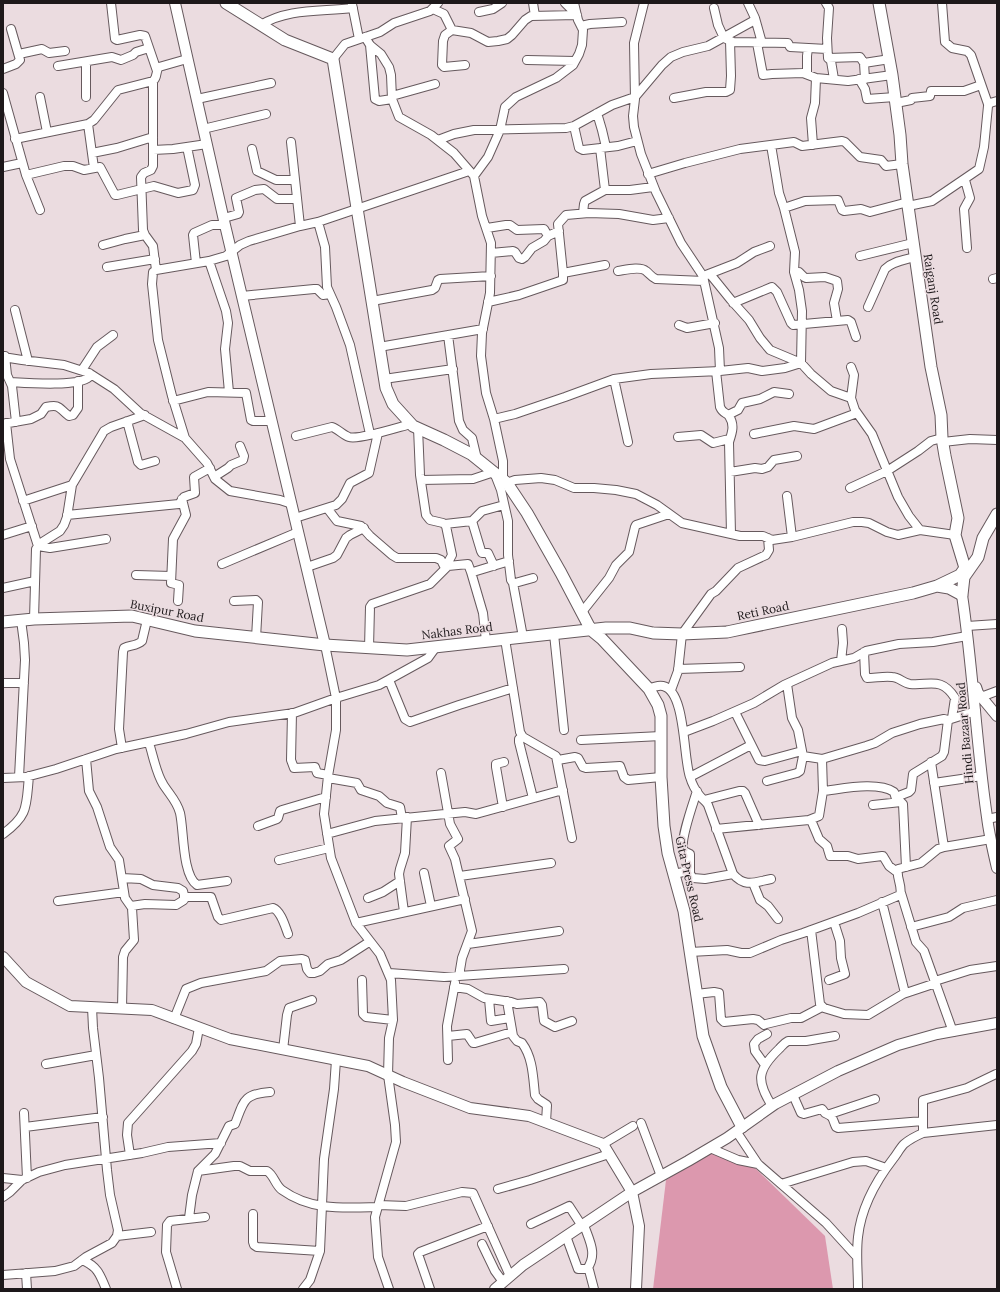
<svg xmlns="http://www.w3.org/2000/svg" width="1000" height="1292" viewBox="0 0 1000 1292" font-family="Lora,serif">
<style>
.green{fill:#dc98ae}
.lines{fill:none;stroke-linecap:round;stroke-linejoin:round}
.minor-casing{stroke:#66595d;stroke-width:10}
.tertiary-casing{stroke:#66595d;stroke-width:12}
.secondary-casing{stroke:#66595d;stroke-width:13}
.minor{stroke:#fff;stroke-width:8}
.tertiary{stroke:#fff;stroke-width:10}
.secondary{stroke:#fff;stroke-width:11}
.labels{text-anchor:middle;stroke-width:3;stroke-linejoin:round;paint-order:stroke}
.street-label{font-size:12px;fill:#1d181a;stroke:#ebdce0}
</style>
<rect width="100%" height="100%" fill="#ebdce0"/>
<!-- green -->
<path class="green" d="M 710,1152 L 751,1164 L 825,1236 L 833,1289 L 653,1289 L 666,1180 Z"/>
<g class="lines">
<defs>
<path id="minor" d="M 111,3 L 115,39 L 117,40 L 140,35 L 145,36 L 157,71
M 533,3 L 535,16
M 565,3 L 577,15
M 748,3 L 755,18 L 762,43
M 826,3 L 829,8 L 827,38 L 828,58 L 831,61 L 834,79
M 942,3 L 945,42 L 952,48 L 967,51 L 971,55 L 988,104
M 352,4 L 359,39
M 714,8 L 718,25 L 724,38 L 733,42 L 788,43 L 790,47 L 827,49
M 433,9 L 444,14 L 452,30 L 471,33 L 488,42 L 498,41 L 507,39 L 512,35 L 525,20 L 531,16 L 577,15
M 479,12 L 493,9 L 502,3
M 261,25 C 288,8 322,12 353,8
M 581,26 L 590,24 L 622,22
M 452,30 L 445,35 L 443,41 L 442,65 L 444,67 L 465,65
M 365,37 L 370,45 L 381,54 L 389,67 L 391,75 L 392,99 L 399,117 L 431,135 L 454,153 L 474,176 L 482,216 L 491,243 L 490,293 L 482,333 L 481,356 L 486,393 L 494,419 L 503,461 L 503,479
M 757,43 L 763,75 L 772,74 L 803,73 L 816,78 L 815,103 L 811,118 L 813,145
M 370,45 L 375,99 L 379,101 L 392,99
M 19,54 L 42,49 L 49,53 L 65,51
M 828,58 L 860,57 L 864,63 L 890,59
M 333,59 L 345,44 L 380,32 L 394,23 L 430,11 L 438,3
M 527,60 L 575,61
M 86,62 L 86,97
M 864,63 L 865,79
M 58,66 L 112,57 L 121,60 L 133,55 L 136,52 L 149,48
M 3,69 L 16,64 L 20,60 L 11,29
M 807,74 L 807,56 L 808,48
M 816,78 L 848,81 L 892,75
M 859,79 L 865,89 L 867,99 L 895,97
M 153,81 L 153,166 L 151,170 L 144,173 L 141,177 L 143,230 L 145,235 L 153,246 L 156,270
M 3,93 L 26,175 L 40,210
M 392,96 L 435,84
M 40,97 L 47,132
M 674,98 L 706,92 L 726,92 L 730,90 L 731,76 L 730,41
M 197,99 L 271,83
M 896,103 L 911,100 L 912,98 L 930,96 L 931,91 L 964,91 L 981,85
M 597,113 L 602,130 L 606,147
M 88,124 L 94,168
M 574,126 L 579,148 L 583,150 L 618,146 L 637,141
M 203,129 L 266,114
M 15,139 L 88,124 L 94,120 L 118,90 L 153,81 C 158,77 155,72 159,67 L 187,59
M 438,140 L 454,134 L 474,130 L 566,128 L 574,126 L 612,105 L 635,97 L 662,65 L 671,57 L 683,52 L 708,46 L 755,20
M 291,142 L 300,226
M 771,145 L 779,193 L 784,208 L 805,201 L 838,200 L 842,210 L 844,211 L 861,209 L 870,212 L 908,202
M 600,148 L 605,190 L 630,190 L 653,187
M 252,149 L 257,171 L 276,180 L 295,180
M 153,150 L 173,149 L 207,144
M 92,153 L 117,148 L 153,137
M 3,167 L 22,163
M 648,174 L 685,163 L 740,149 L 794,142 L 802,146 L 842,141 L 845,142 L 860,157 L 881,160 L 886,166 L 902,164
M 26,175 L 64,166 L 73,166 L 84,170 L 100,167 L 115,195 L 117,195 L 154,186 L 178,193 L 193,190 L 195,185 L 187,147
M 474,176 L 488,157 L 500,130 L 505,107 L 516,97 L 556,78 L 573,65 L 579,54 L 582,45 L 583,30 L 578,20 L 574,3
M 965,180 L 970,198 L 964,209 L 967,248
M 908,206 L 932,201 L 979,169 L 984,147 L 988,106 L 990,103 L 997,101
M 583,213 L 584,204 L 585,201 L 605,190
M 224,218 L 238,214 L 239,212 L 236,198 L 255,190 L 264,189 L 277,199 L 297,199
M 318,222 L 325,247 L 327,287 L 336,307 L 350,345 L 370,434
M 487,228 L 506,225 L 510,225 L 517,230 L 544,229 L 548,236
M 103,245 L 125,239 L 145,235
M 491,253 L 513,251 L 515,252 L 519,258 L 522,259 L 525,257 L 532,248 L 544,241 L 548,236 L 559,231
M 860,256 L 913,243
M 209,261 L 226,311 L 228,323 L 225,349 L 229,392
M 196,263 L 193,235 L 194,233 L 212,225 L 225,225
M 107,267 L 155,259
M 618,271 C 625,270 640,266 646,271 C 650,274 651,277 656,279 L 704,281
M 794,272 L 799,272 L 804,277 L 806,278 L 825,277 L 837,281 L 838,289 L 834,303 L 837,321
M 563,273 L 558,224 L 566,215 L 589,213 L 619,214 L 653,220 L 669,218
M 710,274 L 731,300 L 749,320 L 760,338 L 770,350 L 801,363 L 811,374 L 831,391 L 851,398 L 855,410 L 872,434 L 898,497 L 909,516 L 920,530
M 706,275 L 737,263 L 754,252 L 770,246
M 993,279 L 997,278
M 242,296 L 314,289 L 317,289 L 323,295 L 330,294
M 372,301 L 432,290 L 435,288 L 438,280 L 440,279 L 491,276
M 488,302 L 519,295 L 563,280 L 563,273 L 605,265
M 733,303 L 772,287 L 777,292 L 791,323 L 793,325 L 848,320 L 851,322 L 856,337
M 868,307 L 885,269 C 893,261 905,260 915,257
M 15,310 L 28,361
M 679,325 L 687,328 L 715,323
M 448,335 L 459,421 L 463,430 L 472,438 L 477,459
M 379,347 L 483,329
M 5,356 L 7,375 L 12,386 L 16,422
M 3,357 L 22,360 L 64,365 L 89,373 L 114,389 L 140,413 L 185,438
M 851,367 L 854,375 L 851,398
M 82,370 L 97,347 L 113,335
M 716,371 L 720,407 C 723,414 726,412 729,416 C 735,425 732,433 729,442 L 731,534
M 720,371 L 748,368 L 762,371 L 785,368 L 801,363 L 802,311 L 799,290 L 794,272 L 795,252 L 784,208
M 384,379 L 453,369
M 614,379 L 628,442
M 11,382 C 27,383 78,387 89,377 L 89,373
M 173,401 L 208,392 L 246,393 L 251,420 L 253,421 L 272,421
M 728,415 L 738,410 L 742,403 L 760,399 L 774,392 L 789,394
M 494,419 L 515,414 L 565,397 L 614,379 L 651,374 L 720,371 L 719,348 L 703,276 L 681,243 L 656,192 L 641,154 L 634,127 L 633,116 L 635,99 L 634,43 L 644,3
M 127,421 L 138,462 L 141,465 L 155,461
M 6,423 L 10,459 L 38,546 L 50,548 L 106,539
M 3,424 L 31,419 L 41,414 L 46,407 C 61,404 58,408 69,416 L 73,415 L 78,408 L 78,381
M 754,434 L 794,426 L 814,429 L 857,413
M 296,436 L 332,427 C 338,429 343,435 349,437 C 359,440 399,427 411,424
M 678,437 L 701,435 L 713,443 L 729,439
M 943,442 L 970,439 L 997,440
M 730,472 L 755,468 L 762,469 L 768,467 L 774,460 L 797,456
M 214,477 L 228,468 L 231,465 L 243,460 L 244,456 L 240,446
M 421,480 L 473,479 L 494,472 L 501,490 L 508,521 L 508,555 L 511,580 L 513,583 L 515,583 L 533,578
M 507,483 L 515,480 L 541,478 L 555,480 L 574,488 L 594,488 L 616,490 L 636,494 L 657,505 L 682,523 L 740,536 L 763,536 L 772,540 L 792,537 L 853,522 L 862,522 L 869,523 L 887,532 L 898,535 L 920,530 L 955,535
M 850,488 L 887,471 L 918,451 L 931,441 L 942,438
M 787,496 L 792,537
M 23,501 L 72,485
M 292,504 L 280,500 L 230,491 L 215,479 L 207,463 L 185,438 L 172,396 L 158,340 L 152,284 L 153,272 L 156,270 L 209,261 L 226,256 L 240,245 L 249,241 L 300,226 L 318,222 L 469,171
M 327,508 L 337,521 L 361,526 L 370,536 L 392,555 L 397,558 L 436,558 L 441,560 L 445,568 L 452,555 L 446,526 L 443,523 L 430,520 L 426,515 L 420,475 L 418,428
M 67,515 L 179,504 L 184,497 L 195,493 L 194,477 L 210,468
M 295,518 L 336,505 L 342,499 L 350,483 L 369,473 L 378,433
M 472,521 L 481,551 L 482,553 L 488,553 L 494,566
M 445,524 L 472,521 L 482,511 L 504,505
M 3,535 L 32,526
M 222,564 L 298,532
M 307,567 L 333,558 L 337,555 L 346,538 L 350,535 L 364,528
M 471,572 L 483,613 L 486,641
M 136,575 L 171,576
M 513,583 L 523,637
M 3,588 L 35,581
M 178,601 L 179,585 L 171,583 L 173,539 L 186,515 L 182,499
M 234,601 L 256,600 L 258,602 L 256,638
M 582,612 L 609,578 L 616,565 L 629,552 L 635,527 L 636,525 L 669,514
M 34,619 L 36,549 L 41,543 L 60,531 L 64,525 L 67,517 L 72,485 L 104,431 L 111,427 L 145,415
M 967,626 L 997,624
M 554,634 L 564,730
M 505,639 L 520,732 L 523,737 L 556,756 L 572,838
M 325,645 L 336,698 L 336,730 L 328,776 L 324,814 L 331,858 L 356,923 L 380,954 L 391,980 L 393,1020 L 389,1038 L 388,1075 L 395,1125 L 396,1142 L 375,1217 L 378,1257 L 389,1289
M 369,648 L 370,607 L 372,604 L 430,584 L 448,566 L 468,564 L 471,572 L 473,572 L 509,561
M 864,652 L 865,674 L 867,678 C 875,678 884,676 892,677 C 899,677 903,683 910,684 C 929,686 941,676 955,698 L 952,718
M 841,661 L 843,643 L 842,629
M 678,669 L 740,667
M 389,680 L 405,719 L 410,722 L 459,705 L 513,688
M 3,683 L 24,683
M 649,689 C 653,687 658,685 663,686 C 686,691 683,758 690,777 C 692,784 696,791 700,796 C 703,800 706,801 708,805 L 733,874 C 745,888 755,882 771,879
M 671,690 L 678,671 L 682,634 L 711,594 L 716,591 L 738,568 L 766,555 L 769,550 L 768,538
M 981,697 L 997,691
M 735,712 L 759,760 L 765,761 L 802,751
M 292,713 L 291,760 L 294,768 L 315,767 L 317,773 L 328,775
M 684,732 L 713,721 L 754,703 L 784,685 L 832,663 L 854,658 L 866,651 L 899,644 L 933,642 L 967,636
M 522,736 L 519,739 L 519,742 L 533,798
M 581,740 L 661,736
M 149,743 C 153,755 156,773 163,784 C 169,794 177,801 180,813 C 184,830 182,875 197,885 L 227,881
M 122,748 L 119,729 L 123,652 L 124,648 C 130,645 137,646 142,641 L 147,620
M 86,759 L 89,791 L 97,807 L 110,847 L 119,860 L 125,898 L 132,908 L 134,940 L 125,951 L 123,957 L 122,1009
M 822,759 L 866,746 L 875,743 L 892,733 L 920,724 L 944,719 L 948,720
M 558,760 L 575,757 L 578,758 L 583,767 L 586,768 L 620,766 L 624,777 L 628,780 L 661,777
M 931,762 L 944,847
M 441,773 L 450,824 L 458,839 L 449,846 L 455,859 L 472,931 L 462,958 L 459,976
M 19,777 L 25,660 L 24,643 L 21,620
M 690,777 L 751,745
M 3,778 L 26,777 L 56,769 L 116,749 L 186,734 L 229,722 L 294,713 L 336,698 L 379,685 L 428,658 L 436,647
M 328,778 L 357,783 L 361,790 L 379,796 L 387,803 L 400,807 L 402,818
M 767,781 L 797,773 L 800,771 L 803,756
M 934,783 L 982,776
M 823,791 C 842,789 877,781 894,792 L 897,802
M 896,797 L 909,792 L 911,790 L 913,774 L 942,756 L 944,752 L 948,720 L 976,711
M 704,800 L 739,791 L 743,791 L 745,793 L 759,825
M 873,805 L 901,802 L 903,804 L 906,867
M 503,807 L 496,767 L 496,764 L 504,762
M 987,819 L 997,817
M 811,820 L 819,839 L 827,846 L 830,856 L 848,856 L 858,859 L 882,856 L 883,856 L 889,866 L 897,872
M 258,826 L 277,819 L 278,818 L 280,811 L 282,810 L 326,797
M 716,829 L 809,820 L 819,816 L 823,791 L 822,759 L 803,756 L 798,730 L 792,718 L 787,684
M 3,834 C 29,815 26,806 29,776
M 327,834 L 375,821 L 465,812 L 476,814 L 563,790
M 279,860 L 329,848
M 690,872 L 690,854 C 687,852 683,852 683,848 C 681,837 693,804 697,791
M 424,873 L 431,906
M 674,874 L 688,871 L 693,878 L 705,879 L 733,874
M 460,876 L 551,863
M 122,878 L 141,879 L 153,885 L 178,888 L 183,891 L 184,895 L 184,900 L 176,905 L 145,904 L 131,906
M 753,883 L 760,900 L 768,906 L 778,919
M 901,893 L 916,942 L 924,951 L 953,1032
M 184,897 L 211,897 L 218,917 L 221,920 L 273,908 C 281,911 285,926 288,934
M 368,898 L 383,892 L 400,881
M 58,901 L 124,892
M 882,902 L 905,993
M 404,912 L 399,874 L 400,869 L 405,853 L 407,817
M 356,923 L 465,899
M 911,927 L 949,917 L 963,908 L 997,900
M 811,930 L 820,1004 L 824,1008 L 844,1014 L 868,1015 L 903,994 L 936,983
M 468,944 L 559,931
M 690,952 L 727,950 L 741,953 L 750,953 L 781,940 L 803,933 L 858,913 L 900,895 C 903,887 896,878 898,869 L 921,863 L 938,849 L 944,847 L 991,839
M 389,973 L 444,977 L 564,969
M 362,980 L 363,1014 L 366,1017 L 393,1020
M 829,980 L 845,974 L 841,958 L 840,941 L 834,922
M 935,981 L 970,970 L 997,966
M 454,987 L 468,989 L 484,998 L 511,1002 L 517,1004 L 540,1002 L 542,1005 L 544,1021 L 555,1027 L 572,1021
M 696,994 L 714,992 L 719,993 L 721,1019 L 724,1022 L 753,1019 L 758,1020 L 764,1025 L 766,1024 L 791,1018 L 801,1018 L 822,1007
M 489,999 L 491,1021 L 510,1018
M 507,1001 L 513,1036 L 517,1041 L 522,1043 C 533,1058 533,1077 535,1095 L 538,1099 L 547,1105 L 546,1122
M 174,1019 L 186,989 L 201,983 L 266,971 L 280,961 L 302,959 L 305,960 L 307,969 L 310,973 L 314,973 L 320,971 L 328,964 L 341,960 L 369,942
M 448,1036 L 467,1034 L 473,1043 L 475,1043 L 512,1032
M 283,1050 L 287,1015 L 289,1008 L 312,1000
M 448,1060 L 447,1026 L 455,983
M 46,1064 L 96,1055
M 765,1065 L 755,1051 L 754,1044 L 758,1039 L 767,1034
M 793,1095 L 801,1113 L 804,1114 L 822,1109 L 825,1113 C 834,1117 832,1118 836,1127 L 838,1128 L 923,1121
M 772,1106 C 756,1081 757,1070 779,1049 C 782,1046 784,1043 788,1041 L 806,1041 L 835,1036
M 24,1113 L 27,1178
M 830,1114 L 875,1099
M 641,1123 L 661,1176
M 25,1127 L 103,1117
M 736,1131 L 758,1164 L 826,1223 L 857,1257
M 923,1133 L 923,1100 L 967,1088 L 996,1074
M 603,1144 L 633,1126
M 710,1148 L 738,1160 L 758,1164
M 130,1155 L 127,1135 L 128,1123 L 192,1051 L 196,1044 L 199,1028
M 198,1171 L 215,1154 L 229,1126 L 235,1124 C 244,1101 243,1094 270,1092
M 3,1178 L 22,1180
M 781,1184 L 853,1162 L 866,1161 L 886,1168
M 498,1189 L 530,1180 L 609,1154
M 3,1197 L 10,1192 L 22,1180 L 39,1172 L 65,1165 L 142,1153 L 168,1147 L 221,1143
M 379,1205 L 406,1206 L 462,1192 L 473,1193 L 510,1276
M 253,1214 L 253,1242 L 254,1245 L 257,1247 L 320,1251
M 189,1218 L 192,1195 L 198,1171 L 234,1166 L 240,1166 L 250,1171 L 267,1171 C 274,1175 275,1185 282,1190 C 311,1211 344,1208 378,1207
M 531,1224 L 569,1206 L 582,1226
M 584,1225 C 589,1240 598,1254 587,1269
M 117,1236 L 151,1232
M 566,1236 L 578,1269 L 587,1269 L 589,1270 L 594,1289
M 482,1244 L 495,1271 L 503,1282
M 82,1260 C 97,1266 100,1274 106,1289
M 26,1273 L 27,1289
M 3,1275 L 55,1271 L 74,1266 L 86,1257 L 112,1243 L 117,1236 L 118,1230 L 110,1195 L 107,1170 L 99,1078 L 93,1028 L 92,1007
M 177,1289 L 166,1252 L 167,1225 L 170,1221 L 205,1217
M 303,1289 L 310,1280 L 320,1251 L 324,1159 L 334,1089 L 336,1060
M 430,1289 L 419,1257 L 418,1254 L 420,1252 L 488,1226
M 858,1289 C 858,1272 856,1254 858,1237 C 861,1208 876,1181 893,1159 C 897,1154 900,1148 904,1144 C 910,1139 916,1136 923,1133 L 997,1125"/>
<path id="tertiary" d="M 175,3 L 225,225 L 325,645
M 962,595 C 973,668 976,743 987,817 C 989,834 993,851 997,868
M 976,687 L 978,693 L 997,716
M 3,957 L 26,982 L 70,1006 L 152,1010 L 230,1039 L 368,1066 L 403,1082 L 470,1108 L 529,1116 L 603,1144 L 632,1192 L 639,1226 L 636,1289
M 495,1289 L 523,1265 L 632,1192 L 688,1161 L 727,1138 L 775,1104 L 838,1071 L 898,1045 L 937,1034 L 997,1023"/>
<path id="secondary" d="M 226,3 L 285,40 L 333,59 L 386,388 L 393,404 L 413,426 L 444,440 L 471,454 L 507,483 L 527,513 L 561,573 L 591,630 L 602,639 L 649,689 L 658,705 L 661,716 L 661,777 L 664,826 L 668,853 L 684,911 L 703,1036 L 721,1087 L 742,1127
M 879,3 L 892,75 L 900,135 L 902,164 L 931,367 L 941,415 L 942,438 L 945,456 L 958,518 L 955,535 L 965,568 L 960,575
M 960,575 L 964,577 L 962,595 L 949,588 L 937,586 Z
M 964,577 L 978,557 L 983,538 L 997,514
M 3,622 L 34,619 L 132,616 L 195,631 L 325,645 L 407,650 L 606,628 L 630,628 L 653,633 L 682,634 L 727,632 L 913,593 L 937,586"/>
</defs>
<!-- minor casing -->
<use href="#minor" class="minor-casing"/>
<!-- tertiary casing -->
<use href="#tertiary" class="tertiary-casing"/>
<!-- secondary casing -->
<use href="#secondary" class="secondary-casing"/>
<!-- minor -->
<use href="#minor" class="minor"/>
<!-- tertiary -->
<use href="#tertiary" class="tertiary"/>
<!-- secondary -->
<use href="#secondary" class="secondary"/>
</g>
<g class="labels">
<!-- street labels -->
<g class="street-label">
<text transform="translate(933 289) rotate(81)" y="4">Raiganj Road</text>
<text transform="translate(167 611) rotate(11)" y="4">Buxipur Road</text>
<text transform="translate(763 611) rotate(-12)" y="4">Reti Road</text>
<text transform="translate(457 631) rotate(-7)" y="4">Nakhas Road</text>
<text transform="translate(965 733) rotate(-95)" y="4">Hindi Bazaar Road</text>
<text transform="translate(689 879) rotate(77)" y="4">Gita Press Road</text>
</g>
</g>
<!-- border -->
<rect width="1000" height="1292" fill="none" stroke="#1d181a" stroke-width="8"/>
</svg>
